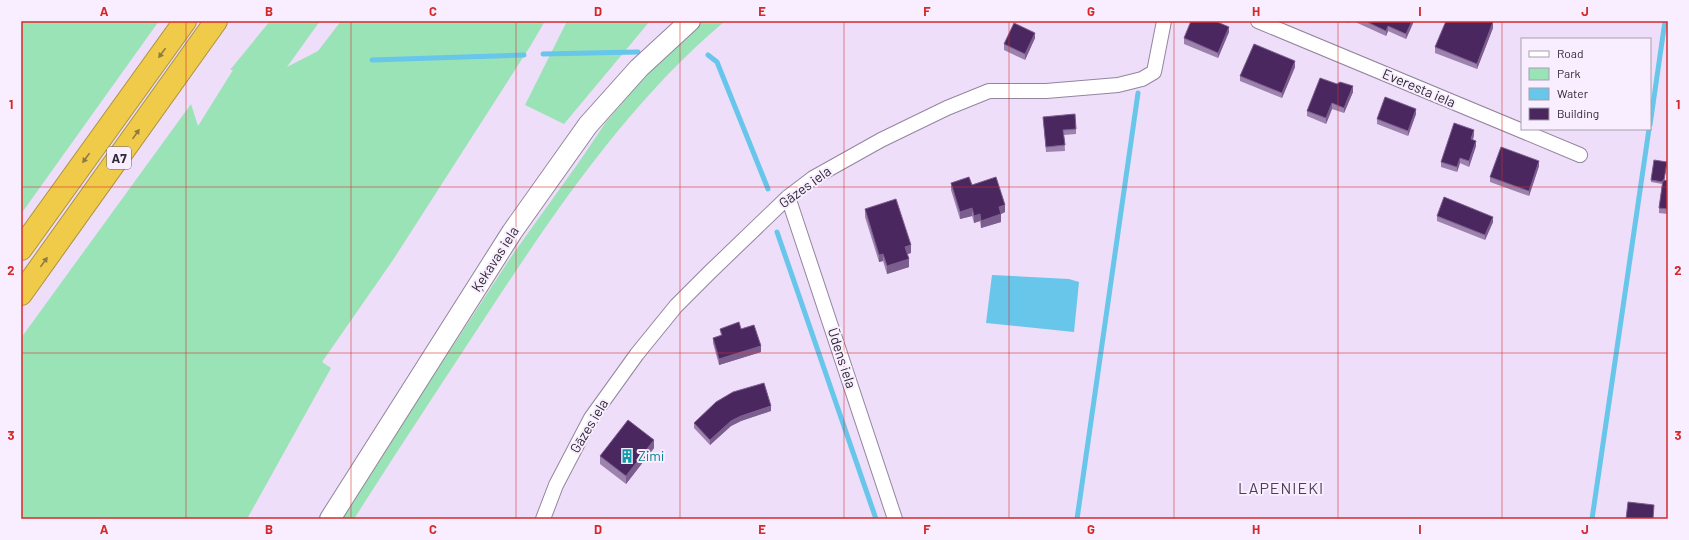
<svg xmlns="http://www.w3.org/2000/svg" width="1689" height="540" viewBox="0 0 1689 540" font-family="Barlow,sans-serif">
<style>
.green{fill:#9ae3b7}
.water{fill:#67c6ea}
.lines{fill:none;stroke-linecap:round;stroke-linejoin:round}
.stream{stroke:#67c6ea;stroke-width:5}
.street-casing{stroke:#94859e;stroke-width:16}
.secondary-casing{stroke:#94859e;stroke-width:22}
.highway-casing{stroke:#ac9241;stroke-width:24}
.street{stroke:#fff;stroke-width:14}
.secondary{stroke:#fff;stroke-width:20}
.highway{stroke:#f0ca49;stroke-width:22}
.wall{fill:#9c82ac}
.shaded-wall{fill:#7c5e8e}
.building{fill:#4b2760;stroke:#7c5e8e}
.oneway{fill:#907a3e}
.grid{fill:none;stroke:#d62828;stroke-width:1;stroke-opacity:0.55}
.labels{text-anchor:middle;stroke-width:4;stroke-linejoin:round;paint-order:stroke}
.shield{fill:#f8eeff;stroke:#6b6470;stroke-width:1}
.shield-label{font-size:13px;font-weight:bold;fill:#2f2933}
.street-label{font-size:14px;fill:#2f2933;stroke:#f8eeff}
.culture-label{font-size:14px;fill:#0d838f;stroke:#f8eeff;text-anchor:start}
.quarter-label{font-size:16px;letter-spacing:1px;fill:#4c3f55;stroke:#f8eeff}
.neatline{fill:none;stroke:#d62828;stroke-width:1.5}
.grid-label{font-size:13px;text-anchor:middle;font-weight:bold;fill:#d62828}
</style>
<rect width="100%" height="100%" fill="#eedef9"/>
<!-- green -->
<path class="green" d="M 21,21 L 159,21 L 21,214 Z
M 270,21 L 320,21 L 287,67 L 318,51 L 341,21 L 545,21 L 531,45 L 393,260 L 322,362 L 331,368 L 247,519 L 21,519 L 21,338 L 191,104 L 198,126 L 233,70 L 230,70 Z
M 567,21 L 650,21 L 564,124 L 525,105 Z
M 702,21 L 725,21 C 630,101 560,204 492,307 C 446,377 399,448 354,519 L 340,519 L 513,254 L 579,162 L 606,122 L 636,87 L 675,46 Z"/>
<!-- water -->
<path class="water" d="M 992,275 L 1069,279 L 1079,282 L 1074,332 L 986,323 Z"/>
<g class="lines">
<!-- stream -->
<path class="stream" d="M 543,54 L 638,52
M 708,55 L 717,62 L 768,189
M 372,60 L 524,55
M 1650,125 L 1665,21
M 777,232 L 876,519
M 1077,519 L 1138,93
M 1592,519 L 1649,129"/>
<defs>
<path id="street" d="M 1258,21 L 1580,155
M 788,197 L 895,519
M 543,519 L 556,485 L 591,418 L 637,354 L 676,306 L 710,272 L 788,197 L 813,178 L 881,140 L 947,108 L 989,91 L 1046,91 L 1118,85 L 1142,79 L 1154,72 L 1164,21"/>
<path id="secondary" d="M 330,519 L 512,232 L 588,125 L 639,68 L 690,21"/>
<path id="highway" d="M 21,249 L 185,21
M 21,294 L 216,21"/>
</defs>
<!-- street casing -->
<use href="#street" class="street-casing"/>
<!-- secondary casing -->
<use href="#secondary" class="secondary-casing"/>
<!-- highway casing -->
<use href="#highway" class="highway-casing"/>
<!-- street -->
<use href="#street" class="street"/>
<!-- secondary -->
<use href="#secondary" class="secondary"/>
<!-- highway -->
<use href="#highway" class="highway"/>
</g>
<!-- wall -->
<path class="wall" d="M 1343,21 L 1350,21 L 1349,23 Z
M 1353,21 L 1414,21 L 1406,39 L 1388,31 L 1386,36 Z
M 1493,28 L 1477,69 L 1435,53 L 1435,47 Z
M 1229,32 L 1218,58 L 1184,44 L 1184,38 Z
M 1035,38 L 1025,60 L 1004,50 L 1004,44 Z
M 1295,67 L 1282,98 L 1240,81 L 1240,76 Z
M 1337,84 L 1353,92 L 1344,113 L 1332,109 L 1326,124 L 1307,116 L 1307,111 Z
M 1416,114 L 1408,136 L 1377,124 L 1377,119 Z
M 1043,117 L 1076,129 L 1076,134 L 1064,135 L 1065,151 L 1046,152 Z
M 1474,135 L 1473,140 L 1476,146 L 1469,167 L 1460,163 L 1457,172 L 1441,167 L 1441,162 Z
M 1667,165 L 1664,180 L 1668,181 L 1668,214 L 1659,213 L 1659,208 L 1662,184 L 1651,182 L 1651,180 Z
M 1539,166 L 1529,196 L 1490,182 L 1490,177 Z
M 951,183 L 972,185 L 1005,212 L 1001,214 L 1001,222 L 981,228 L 980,221 L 974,223 L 972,216 L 960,219 L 951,190 Z
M 865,209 L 911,253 L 907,254 L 909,267 L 887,274 L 883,261 L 879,262 L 865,217 Z
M 1437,216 L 1493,222 L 1485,240 L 1437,221 Z
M 720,329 L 741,329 L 761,352 L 719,365 L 713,343 L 713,338 L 721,336 Z
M 771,411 L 741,421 L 731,426 L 710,445 L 694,428 L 694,423 Z
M 654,448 L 626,484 L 600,464 L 600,456 Z"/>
<!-- shaded-wall -->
<path class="shaded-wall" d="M 1412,21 L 1414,21 L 1406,39 L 1406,34 Z
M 1493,22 L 1493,28 L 1477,69 L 1477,64 Z
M 1388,26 L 1388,31 L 1386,36 L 1386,31 Z
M 1229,27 L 1229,32 L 1218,58 L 1218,53 Z
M 1035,33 L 1035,38 L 1025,60 L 1025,54 Z
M 1295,61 L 1295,67 L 1282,98 L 1282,93 Z
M 1353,86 L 1353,92 L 1344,113 L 1344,108 Z
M 1332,103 L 1332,109 L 1326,124 L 1326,118 Z
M 1416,109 L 1416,114 L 1408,136 L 1408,131 Z
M 1474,130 L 1474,135 L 1471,144 L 1471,139 Z
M 1476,141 L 1476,146 L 1469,167 L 1469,161 Z
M 1460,158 L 1460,163 L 1457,172 L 1457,167 Z
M 1539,161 L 1539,166 L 1529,196 L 1529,191 Z
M 1005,205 L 1005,212 L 999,215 L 999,207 Z
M 972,208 L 972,216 L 960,219 L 960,212 Z
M 980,214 L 980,221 L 974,223 L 974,216 Z
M 1001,214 L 1001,222 L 981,228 L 981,221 Z
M 1493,217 L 1493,222 L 1485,240 L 1485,235 Z
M 911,245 L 911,253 L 905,255 L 905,247 Z
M 883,254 L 883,261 L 879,262 L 879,255 Z
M 909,259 L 909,267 L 887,274 L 887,266 Z
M 761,346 L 761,352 L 719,365 L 719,359 Z
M 771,406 L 771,411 L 741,421 L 731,426 L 710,445 L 710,440 L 731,421 L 741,416 Z
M 654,440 L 654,448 L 626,484 L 626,476 Z"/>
<!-- building -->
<path class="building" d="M 1191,21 L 1215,21 L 1229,27 L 1218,53 L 1184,38 Z
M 1365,21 L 1412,21 L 1406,34 L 1388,26 L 1386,31 Z
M 1446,21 L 1489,21 L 1493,22 L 1477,64 L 1435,47 Z
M 1014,23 L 1035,33 L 1025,54 L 1004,44 Z
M 1254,44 L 1295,61 L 1282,93 L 1240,76 Z
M 1320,78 L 1337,84 L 1340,82 L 1353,86 L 1344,108 L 1332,103 L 1326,118 L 1307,111 Z
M 1385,97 L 1416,109 L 1408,131 L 1377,119 Z
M 1075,114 L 1076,129 L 1063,130 L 1065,145 L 1046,147 L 1043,117 Z
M 1454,123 L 1474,130 L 1471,139 L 1476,141 L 1469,161 L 1460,158 L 1457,167 L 1441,162 Z
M 1501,147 L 1539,161 L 1529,191 L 1490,177 Z
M 1654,160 L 1667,162 L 1664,180 L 1663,180 L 1663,182 L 1651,180 Z
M 969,177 L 972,185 L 996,177 L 1005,205 L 999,207 L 1001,214 L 981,221 L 980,214 L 974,216 L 972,208 L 960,212 L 951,183 Z
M 1663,180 L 1668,181 L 1668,209 L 1659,208 Z
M 1444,197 L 1493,217 L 1485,235 L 1437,216 Z
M 896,199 L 911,245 L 905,247 L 909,259 L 887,266 L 883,254 L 879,255 L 865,209 Z
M 739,322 L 741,329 L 754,325 L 761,346 L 719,359 L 713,338 L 722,335 L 720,329 Z
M 764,383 L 771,406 L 741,416 L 731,421 L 710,440 L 694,423 L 716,402 L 733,392 Z
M 628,420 L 654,440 L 626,476 L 600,456 Z
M 1628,502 L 1654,505 L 1653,519 L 1626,519 Z"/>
<!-- one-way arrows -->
<defs><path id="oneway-solid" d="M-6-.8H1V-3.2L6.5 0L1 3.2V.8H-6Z"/></defs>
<g class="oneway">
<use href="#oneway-solid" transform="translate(162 53) rotate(126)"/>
<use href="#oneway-solid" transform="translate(136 134) rotate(-55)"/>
<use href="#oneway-solid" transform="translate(86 158) rotate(126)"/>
<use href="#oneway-solid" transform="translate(44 262) rotate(-54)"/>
</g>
<!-- grid -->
<path class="grid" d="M 186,21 L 186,519M 351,21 L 351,519M 516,21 L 516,519M 680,21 L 680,519M 844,21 L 844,519M 1009,21 L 1009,519M 1174,21 L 1174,519M 1338,21 L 1338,519M 1502,21 L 1502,519M 21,187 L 1668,187M 21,353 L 1668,353"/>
<!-- icons -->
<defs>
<symbol id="building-bare" viewBox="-9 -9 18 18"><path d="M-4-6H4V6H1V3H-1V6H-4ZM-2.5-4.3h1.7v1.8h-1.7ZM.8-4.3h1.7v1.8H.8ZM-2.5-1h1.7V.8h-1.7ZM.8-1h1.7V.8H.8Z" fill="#0f9aa8" stroke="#f8eeff" stroke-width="2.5" paint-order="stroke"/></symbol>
</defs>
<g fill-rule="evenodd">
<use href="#building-bare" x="617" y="446" width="20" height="20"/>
</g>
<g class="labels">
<!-- shield labels -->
<rect class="shield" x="107" y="147" width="24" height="22" rx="3"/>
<g class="shield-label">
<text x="119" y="163">A7</text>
</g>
<!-- street labels -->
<g class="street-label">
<text transform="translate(1419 88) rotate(23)" y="5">Everesta iela</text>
<text transform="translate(805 187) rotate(-36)" y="5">Gāzes iela</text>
<text transform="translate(495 259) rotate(-57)" y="5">Ķekavas iela</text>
<text transform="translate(842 358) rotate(72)" y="5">Ūdens iela</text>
<text transform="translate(589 426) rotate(-59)" y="5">Gāzes iela</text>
</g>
<!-- culture labels -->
<g class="culture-label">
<text x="638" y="461">Zimi</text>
</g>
<!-- quarter labels -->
<g class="quarter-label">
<text x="1281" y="494">LAPENIEKI</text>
</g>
</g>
<!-- border -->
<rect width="1689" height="540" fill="none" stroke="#f8eeff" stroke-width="44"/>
<!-- legend -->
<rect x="1521" y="38" width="130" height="92" fill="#f8eeff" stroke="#a89fad"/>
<rect x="1529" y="51" width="20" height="6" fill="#ffffff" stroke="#a89fad"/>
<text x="1557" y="58" font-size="12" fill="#2f2933">Road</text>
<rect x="1529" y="68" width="20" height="12" fill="#9ae3b7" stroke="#a89fad"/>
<text x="1557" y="78" font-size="12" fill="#2f2933">Park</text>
<rect x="1529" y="88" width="20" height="12" fill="#67c6ea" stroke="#a89fad"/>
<text x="1557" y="98" font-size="12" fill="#2f2933">Water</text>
<rect x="1529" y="108" width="20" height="12" fill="#4b2760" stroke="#a89fad"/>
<text x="1557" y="118" font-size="12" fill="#2f2933">Building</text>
<rect x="22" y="22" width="1645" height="496" class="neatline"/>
<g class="grid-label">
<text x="104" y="16">A</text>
<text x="269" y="16">B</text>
<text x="433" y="16">C</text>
<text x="598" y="16">D</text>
<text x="762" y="16">E</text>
<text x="927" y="16">F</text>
<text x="1091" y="16">G</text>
<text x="1256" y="16">H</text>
<text x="1420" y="16">I</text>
<text x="1585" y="16">J</text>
<text x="11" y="109">1</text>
<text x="1678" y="109">1</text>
<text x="11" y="275">2</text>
<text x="1678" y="275">2</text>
<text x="11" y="440">3</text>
<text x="1678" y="440">3</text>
<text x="104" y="534">A</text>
<text x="269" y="534">B</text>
<text x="433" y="534">C</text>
<text x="598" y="534">D</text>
<text x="762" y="534">E</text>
<text x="927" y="534">F</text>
<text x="1091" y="534">G</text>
<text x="1256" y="534">H</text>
<text x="1420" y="534">I</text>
<text x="1585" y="534">J</text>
</g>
</svg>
